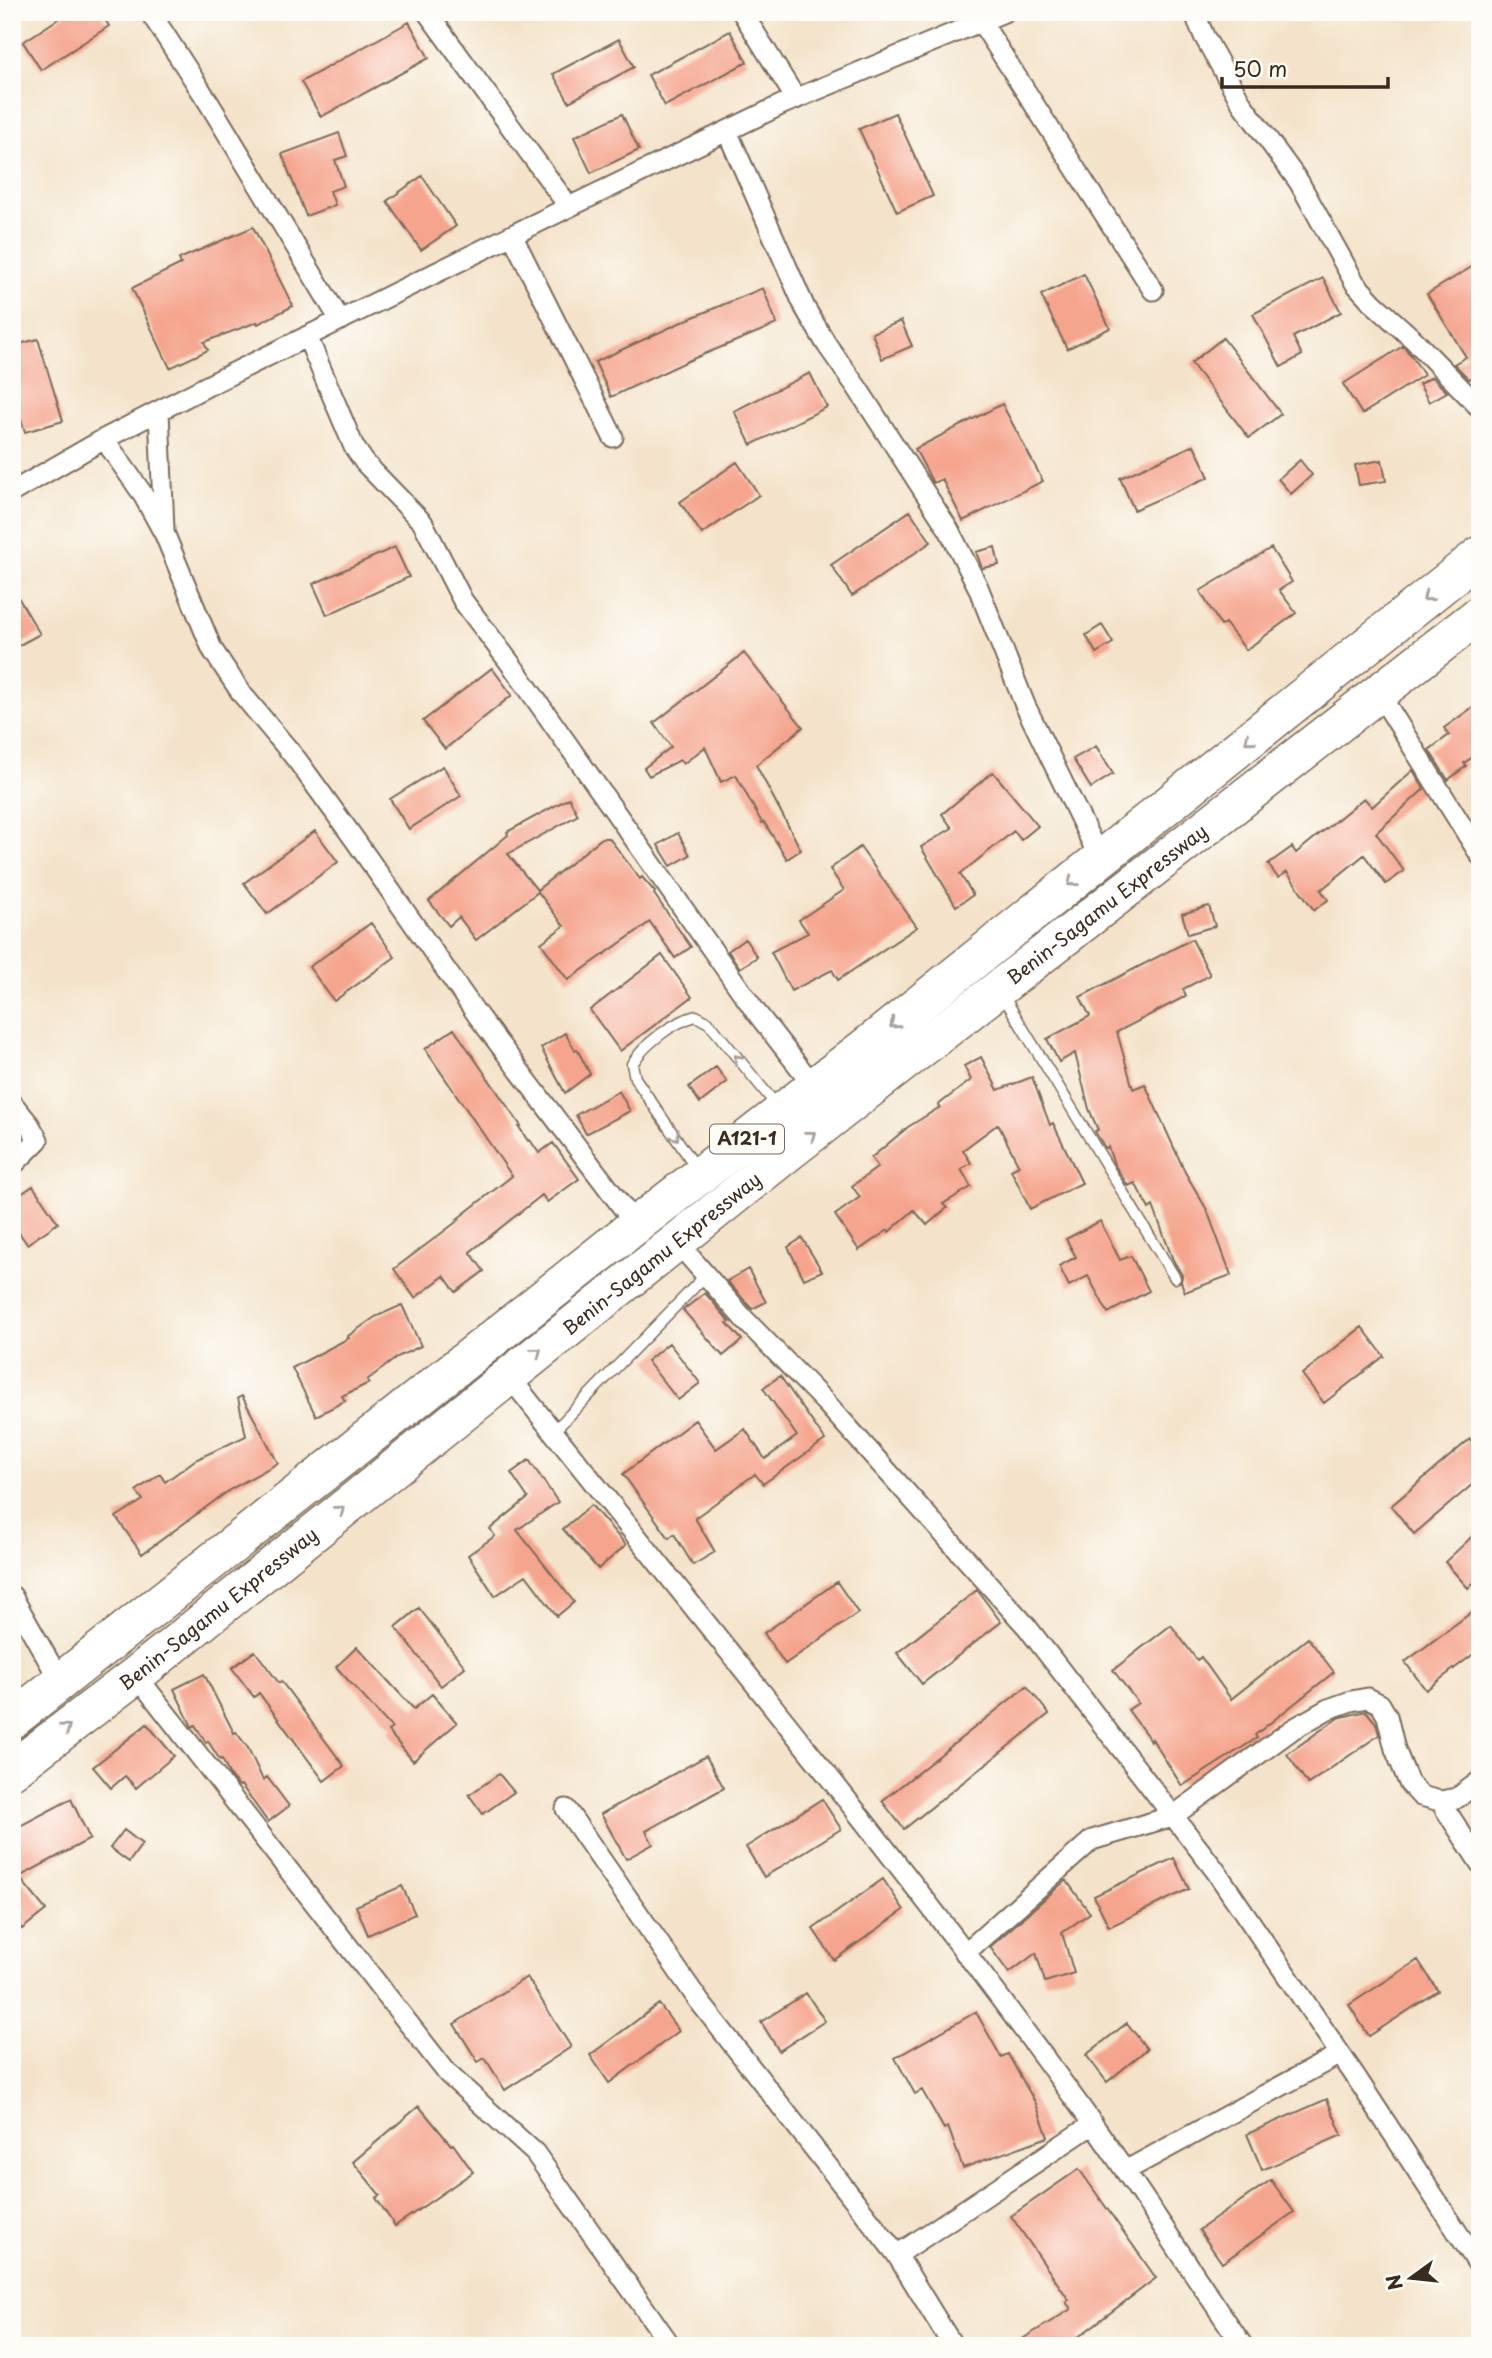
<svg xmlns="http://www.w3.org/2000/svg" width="1492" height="2358" viewBox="0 0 1492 2358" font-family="'Playpen Sans',sans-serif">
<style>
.building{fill:#f5a58e}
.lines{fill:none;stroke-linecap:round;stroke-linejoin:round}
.lane-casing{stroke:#7c6b5a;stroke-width:13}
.street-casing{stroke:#7c6b5a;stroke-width:23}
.highway-casing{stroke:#7c6b5a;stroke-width:40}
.lane{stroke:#fff;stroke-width:10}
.street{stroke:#fff;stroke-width:19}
.highway{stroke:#fff;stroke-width:37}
.oneway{stroke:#a79f9a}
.labels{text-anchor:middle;stroke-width:6;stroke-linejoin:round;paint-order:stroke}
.shield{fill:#fdfcf7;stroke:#75695f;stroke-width:2}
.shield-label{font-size:18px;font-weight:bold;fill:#3b2a1e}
.street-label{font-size:19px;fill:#3b2a1e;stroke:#fdfcf7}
</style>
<rect width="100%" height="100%" fill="#fdfcf7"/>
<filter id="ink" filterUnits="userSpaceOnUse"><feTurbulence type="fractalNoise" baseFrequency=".0143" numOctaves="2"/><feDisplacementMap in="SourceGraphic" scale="14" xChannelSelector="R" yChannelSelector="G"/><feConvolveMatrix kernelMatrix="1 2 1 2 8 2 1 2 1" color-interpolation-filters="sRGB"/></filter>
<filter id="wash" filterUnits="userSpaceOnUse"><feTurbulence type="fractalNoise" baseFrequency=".00686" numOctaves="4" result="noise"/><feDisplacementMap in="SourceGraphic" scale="28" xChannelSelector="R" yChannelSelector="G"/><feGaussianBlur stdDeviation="1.57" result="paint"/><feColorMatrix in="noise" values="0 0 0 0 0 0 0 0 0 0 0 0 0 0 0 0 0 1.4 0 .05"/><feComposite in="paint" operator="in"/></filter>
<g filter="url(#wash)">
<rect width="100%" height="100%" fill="#f4e3ca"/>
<g id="blocks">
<!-- building -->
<path class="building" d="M 69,12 L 100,12 L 109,26 L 41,70 L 23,42 Z
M 409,22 L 429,58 L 321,117 L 301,82 Z
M 730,31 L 747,62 L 665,106 L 648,75 Z
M 619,39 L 634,67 L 569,102 L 553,74 Z
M 895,113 L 933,196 L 897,212 L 859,129 Z
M 622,114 L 639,150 L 591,173 L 574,137 Z
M 339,133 L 347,156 L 335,160 L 344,186 L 330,191 L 335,205 L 306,216 L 282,154 Z
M 422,176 L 456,226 L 421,250 L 387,201 Z
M 253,227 L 293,306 L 258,324 L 257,322 L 204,342 L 208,350 L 170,368 L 132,288 L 181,264 L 179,259 Z
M 1480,262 L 1480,380 L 1477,375 L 1469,379 L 1454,364 L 1466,357 L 1427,294 Z
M 1084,274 L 1110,328 L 1067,349 L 1041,295 Z
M 1323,278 L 1341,312 L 1293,337 L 1302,355 L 1281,367 L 1253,314 Z
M 763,288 L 777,324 L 690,360 L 611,397 L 595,362 L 686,320 Z
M 901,321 L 912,346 L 882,359 L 872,333 Z
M 1223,338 L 1281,414 L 1249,438 L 1191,363 Z
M 38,339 L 63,421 L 25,432 L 12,389 L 12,346 Z
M 1403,346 L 1411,355 L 1424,375 L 1362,414 L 1343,384 Z
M 810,373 L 827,407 L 751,445 L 734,411 Z
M 1432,377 L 1447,392 L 1429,402 L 1419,384 Z
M 1002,404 L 1043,481 L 963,521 L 942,479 L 933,483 L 915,449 Z
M 1194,445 L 1209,477 L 1134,510 L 1120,478 Z
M 1300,460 L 1312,475 L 1291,494 L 1278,479 Z
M 1382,460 L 1386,481 L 1359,485 L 1355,465 Z
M 737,462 L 759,495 L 702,534 L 680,502 Z
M 910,511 L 931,542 L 852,596 L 831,565 Z
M 395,547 L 409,577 L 327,615 L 313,584 Z
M 995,547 L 999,565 L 982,568 L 976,552 Z
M 1271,548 L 1292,582 L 1279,590 L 1296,613 L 1246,650 L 1225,623 L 1221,626 L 1200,591 Z
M 12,587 L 40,634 L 12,649 Z
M 1102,625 L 1113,643 L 1096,653 L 1086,635 Z
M 744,653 L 803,727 L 756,765 L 801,850 L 787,859 L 764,822 L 762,823 L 736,775 L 721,782 L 705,747 L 683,764 L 680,760 L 649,776 L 644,768 L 671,747 L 654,723 Z
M 492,668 L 512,695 L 445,749 L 423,721 Z
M 1480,702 L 1480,752 L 1464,763 L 1466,766 L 1448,780 L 1429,750 L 1449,735 L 1444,728 Z
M 1096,746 L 1113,774 L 1091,788 L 1073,759 Z
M 443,766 L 461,796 L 409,829 L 390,799 Z
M 1413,770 L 1424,789 L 1376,833 L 1404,871 L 1386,884 L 1364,855 L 1321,890 L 1328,900 L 1314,910 L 1287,872 L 1278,878 L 1268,864 L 1292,847 L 1296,853 L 1364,798 L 1372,807 Z
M 993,772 L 1038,826 L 1021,840 L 1014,831 L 960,874 L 973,895 L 956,906 L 921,847 L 952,828 L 942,814 Z
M 569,798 L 578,815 L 508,854 L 537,890 L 602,838 L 609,838 L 640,879 L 642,877 L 655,892 L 654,894 L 691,947 L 675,958 L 650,922 L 568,980 L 541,943 L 564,926 L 538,892 L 476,940 L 459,917 L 449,926 L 429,901 L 508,835 L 507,832 Z
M 315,831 L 338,862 L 267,914 L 244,883 Z
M 678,833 L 690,855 L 671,866 L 658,845 Z
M 860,847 L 917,927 L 838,980 L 832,970 L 791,991 L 771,952 L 808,933 L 799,920 L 844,890 L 830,869 Z
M 1209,906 L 1215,926 L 1188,934 L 1182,914 Z
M 371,923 L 395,957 L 334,1001 L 309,967 Z
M 745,939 L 757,957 L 740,968 L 728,951 Z
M 1192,939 L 1210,975 L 1183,989 L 1186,996 L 1117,1032 L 1133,1089 L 1145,1084 L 1185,1172 L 1207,1210 L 1231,1275 L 1185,1292 L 1181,1282 L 1182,1275 L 1173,1260 L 1153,1206 L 1149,1209 L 1135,1183 L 1128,1186 L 1114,1164 L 1108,1147 L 1105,1148 L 1097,1135 L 1095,1131 L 1098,1130 L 1089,1109 L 1075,1053 L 1059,1062 L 1047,1039 L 1090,1016 L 1080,997 Z
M 662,955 L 692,997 L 620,1051 L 590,1010 Z
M 454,1029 L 521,1126 L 519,1127 L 528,1141 L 530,1140 L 539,1153 L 553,1143 L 579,1179 L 547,1202 L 542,1195 L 470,1252 L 484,1271 L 456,1292 L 444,1276 L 415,1298 L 394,1269 L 459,1220 L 457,1219 L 512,1176 L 425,1049 Z
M 565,1033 L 575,1050 L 577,1049 L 590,1074 L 565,1093 L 541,1048 Z
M 981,1057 L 998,1090 L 1032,1077 L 1050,1125 L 1053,1123 L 1082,1183 L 1030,1209 L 1011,1170 L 1019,1166 L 998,1124 L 963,1150 L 971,1163 L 961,1169 L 971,1187 L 943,1204 L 947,1208 L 927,1225 L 914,1210 L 889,1232 L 888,1230 L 859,1250 L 835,1215 L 860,1197 L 852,1186 L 878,1167 L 871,1158 L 908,1127 L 940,1107 L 938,1105 L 971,1080 L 964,1066 Z
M 716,1067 L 727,1082 L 700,1103 L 689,1087 Z
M 619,1091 L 630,1111 L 586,1134 L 576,1115 Z
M 33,1186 L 58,1223 L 27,1244 L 12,1222 L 12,1200 Z
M 1100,1221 L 1120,1260 L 1131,1256 L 1149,1291 L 1108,1313 L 1088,1276 L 1069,1286 L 1059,1266 L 1076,1257 L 1066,1239 Z
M 802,1238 L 822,1271 L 804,1279 L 788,1247 Z
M 748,1269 L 766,1302 L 752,1309 L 727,1281 Z
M 705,1293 L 730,1322 L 727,1323 L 742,1340 L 723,1356 L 683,1310 Z
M 402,1305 L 421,1346 L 399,1356 L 367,1380 L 369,1383 L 342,1396 L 345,1401 L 316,1416 L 292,1368 L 349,1338 L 348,1336 L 375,1317 Z
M 1362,1327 L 1384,1356 L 1324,1403 L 1302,1374 Z
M 669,1343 L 700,1383 L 678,1400 L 647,1361 Z
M 780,1376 L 825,1440 L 763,1484 L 755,1474 L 695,1518 L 715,1552 L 693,1565 L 674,1534 L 669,1538 L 623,1474 L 695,1420 L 716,1449 L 745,1429 L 765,1459 L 797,1436 L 763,1388 Z
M 242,1396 L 278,1463 L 231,1489 L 142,1554 L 116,1517 L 143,1500 L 136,1491 L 160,1474 L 165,1482 L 195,1460 L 246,1436 L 238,1398 Z
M 1470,1439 L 1480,1452 L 1480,1478 L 1414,1534 L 1391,1506 Z
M 529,1460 L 558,1502 L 517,1530 L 574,1602 L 557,1616 L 526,1575 L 495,1596 L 468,1555 L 495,1536 L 490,1529 L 528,1498 L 511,1473 Z
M 591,1505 L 626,1545 L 598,1569 L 563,1529 Z
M 1480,1529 L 1480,1577 L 1468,1588 L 1445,1562 Z
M 837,1582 L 858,1613 L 785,1664 L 764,1633 Z
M 977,1590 L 1001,1622 L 922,1684 L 897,1653 Z
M 1480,1606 L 1480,1649 L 1426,1690 L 1405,1662 Z
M 419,1608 L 465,1667 L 441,1686 L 396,1627 Z
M 1171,1625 L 1197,1660 L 1201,1657 L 1231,1699 L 1308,1638 L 1334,1672 L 1255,1735 L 1257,1738 L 1182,1786 L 1152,1739 L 1151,1741 L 1128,1710 L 1138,1703 L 1113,1670 Z
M 357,1647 L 414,1709 L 432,1694 L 457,1723 L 413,1761 L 388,1731 L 392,1728 L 336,1667 Z
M 255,1651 L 279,1683 L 281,1681 L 344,1766 L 324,1781 L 259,1693 L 254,1697 L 232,1668 Z
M 204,1674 L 234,1733 L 236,1732 L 248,1748 L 263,1780 L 267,1777 L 289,1806 L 268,1822 L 241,1785 L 239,1786 L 230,1776 L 222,1759 L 220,1760 L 208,1741 L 206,1743 L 195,1725 L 192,1727 L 174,1689 Z
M 1027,1686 L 1049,1714 L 904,1829 L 882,1801 Z
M 1366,1711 L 1376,1723 L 1379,1735 L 1308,1784 L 1287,1754 L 1338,1718 Z
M 147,1724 L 174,1756 L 136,1788 L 125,1776 L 111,1788 L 93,1767 Z
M 706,1756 L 724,1788 L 646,1831 L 653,1844 L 626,1859 L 601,1814 Z
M 499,1774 L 514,1792 L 483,1814 L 469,1795 Z
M 71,1799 L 90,1839 L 19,1877 L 46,1910 L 22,1929 L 12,1917 L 12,1830 Z
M 822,1799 L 841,1829 L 764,1877 L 746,1847 Z
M 124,1830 L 142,1844 L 129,1862 L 110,1848 Z
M 1174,1858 L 1189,1889 L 1109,1927 L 1094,1896 Z
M 883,1879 L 904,1910 L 834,1960 L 813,1929 Z
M 1066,1880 L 1090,1913 L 1062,1933 L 1074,1973 L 1045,1982 L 1036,1953 L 1009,1973 L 990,1947 Z
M 402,1886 L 415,1914 L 368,1935 L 356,1906 Z
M 1418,1960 L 1438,1991 L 1369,2036 L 1349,2005 Z
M 527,1977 L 571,2047 L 505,2090 L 485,2058 L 478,2062 L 454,2024 Z
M 806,1993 L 825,2021 L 779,2051 L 761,2022 Z
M 659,2004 L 679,2031 L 609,2083 L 590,2055 Z
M 976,2012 L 1001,2057 L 1008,2054 L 1036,2104 L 1048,2137 L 963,2168 L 948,2127 L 944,2129 L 922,2090 L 915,2094 L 895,2058 Z
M 1127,2023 L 1147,2049 L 1107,2082 L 1086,2055 Z
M 1327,2099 L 1342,2135 L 1262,2170 L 1247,2134 Z
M 419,2106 L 451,2145 L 453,2144 L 473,2172 L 395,2226 L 376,2198 L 380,2195 L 353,2162 Z
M 1079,2169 L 1156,2278 L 1077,2338 L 1082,2346 L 1011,2346 L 1071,2309 L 1066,2302 L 1069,2300 L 1011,2216 Z
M 1271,2180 L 1294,2212 L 1222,2263 L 1199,2230 Z"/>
</g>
</g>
<g filter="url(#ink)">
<use href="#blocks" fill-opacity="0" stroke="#7c6b5a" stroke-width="2"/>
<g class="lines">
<defs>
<path id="lane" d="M 1002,994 L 1175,1278
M 697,1169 L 635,1078 L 632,1064 C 645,1043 673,1022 696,1016 L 709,1023 L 777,1106
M 553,1432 L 706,1275"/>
<path id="street" d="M 150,12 L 209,103 L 340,320
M 427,12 L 569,207
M 742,12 L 796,99
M 1194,12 L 1204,36 L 1242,104 L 1299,182 L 1355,283 L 1373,303 L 1414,340 L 1480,408
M 980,20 L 1153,290
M 727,131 L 805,308 L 827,345 L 858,389 L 949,530 L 978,587 L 1025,705 L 1100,859
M 512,235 L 613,437
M 307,336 L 354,447 L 365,463 L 423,523 L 463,601 L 513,667 L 756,1012 L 814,1086
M 159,411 L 164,530
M 104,439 L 142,493 L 165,535 L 212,649 L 242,694 L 297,760 L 355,840 L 478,1016 L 636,1225
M 12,492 L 104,439 L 211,384 L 569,207 L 783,104 L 1004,12
M 1379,693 L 1480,855
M 12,1103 L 29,1124 L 38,1140 L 12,1166
M 676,1241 L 745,1320 L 827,1404 L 1027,1627 L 1215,1870 L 1356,2077 L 1480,2267
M 508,1375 C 704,1623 907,1866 1092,2123 C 1144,2196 1192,2272 1243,2346
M 12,1596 L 60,1681
M 136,1675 L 448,2074 L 535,2153 L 671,2346
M 1440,1801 L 1480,1863
M 566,1809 L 699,2001 L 897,2255 L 953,2346
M 965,1953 L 1092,1840 L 1173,1816 L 1293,1729 L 1328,1709 L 1351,1701 L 1368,1698 L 1380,1704 L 1387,1716 L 1395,1749 L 1409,1783 L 1421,1796 L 1440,1801 L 1457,1798 L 1480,1781
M 1125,2171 L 1340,2054
M 897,2255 L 1093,2124"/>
<g id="highway">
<path d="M 12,1720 L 636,1225 L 878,1037 L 1480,555"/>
<path id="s1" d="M 12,1770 L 136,1675 L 790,1151 L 1480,614"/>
</g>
</defs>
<!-- lane casing -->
<use href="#lane" class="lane-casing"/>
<!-- street casing -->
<use href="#street" class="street-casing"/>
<!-- highway casing -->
<use href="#highway" class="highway-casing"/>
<!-- lane -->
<use href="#lane" class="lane"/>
<!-- street -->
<use href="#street" class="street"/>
<!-- highway -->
<use href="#highway" class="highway"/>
</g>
<!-- one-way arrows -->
<defs><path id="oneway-chevron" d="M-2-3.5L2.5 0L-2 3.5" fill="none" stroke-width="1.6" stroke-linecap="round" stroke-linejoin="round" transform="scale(1.75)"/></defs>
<g class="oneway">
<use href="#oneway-chevron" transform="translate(1427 597) rotate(141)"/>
<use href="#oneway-chevron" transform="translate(1249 740) rotate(141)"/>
<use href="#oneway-chevron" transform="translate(1072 882) rotate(141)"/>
<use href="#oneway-chevron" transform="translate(894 1024) rotate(141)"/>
<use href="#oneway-chevron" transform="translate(738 1059) rotate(-129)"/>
<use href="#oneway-chevron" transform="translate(811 1135) rotate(-38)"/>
<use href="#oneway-chevron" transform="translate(675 1136) rotate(56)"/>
<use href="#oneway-chevron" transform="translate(537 1352) rotate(-38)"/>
<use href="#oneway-chevron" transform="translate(340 1510) rotate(-39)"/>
<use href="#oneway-chevron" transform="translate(66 1728) rotate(-37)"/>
</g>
</g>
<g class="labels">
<!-- shield labels -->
<rect class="shield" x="710" y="1124.5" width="74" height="29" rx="5"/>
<g class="shield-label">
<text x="747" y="1145">A121-1</text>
</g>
<!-- street labels -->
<g class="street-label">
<text dy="7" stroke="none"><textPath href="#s1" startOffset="1396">Benin-Sagamu Expressway</textPath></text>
<text dy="7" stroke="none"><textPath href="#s1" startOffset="830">Benin-Sagamu Expressway</textPath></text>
<text dy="7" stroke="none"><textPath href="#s1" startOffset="262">Benin-Sagamu Expressway</textPath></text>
</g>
</g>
<!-- margin -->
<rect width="1492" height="2358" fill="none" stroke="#fdfcf7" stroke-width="42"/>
<!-- north arrow -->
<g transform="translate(1411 2278) rotate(255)" stroke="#fdfcf7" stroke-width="5" paint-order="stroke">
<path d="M0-5L12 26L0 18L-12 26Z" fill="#3b2a1e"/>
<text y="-10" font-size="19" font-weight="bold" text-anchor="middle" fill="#3b2a1e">N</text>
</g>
<!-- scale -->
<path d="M1222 77v10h166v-10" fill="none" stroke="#3b2a1e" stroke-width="3.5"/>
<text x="1233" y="77" font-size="21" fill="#3b2a1e" stroke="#fdfcf7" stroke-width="5" paint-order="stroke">50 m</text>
</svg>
